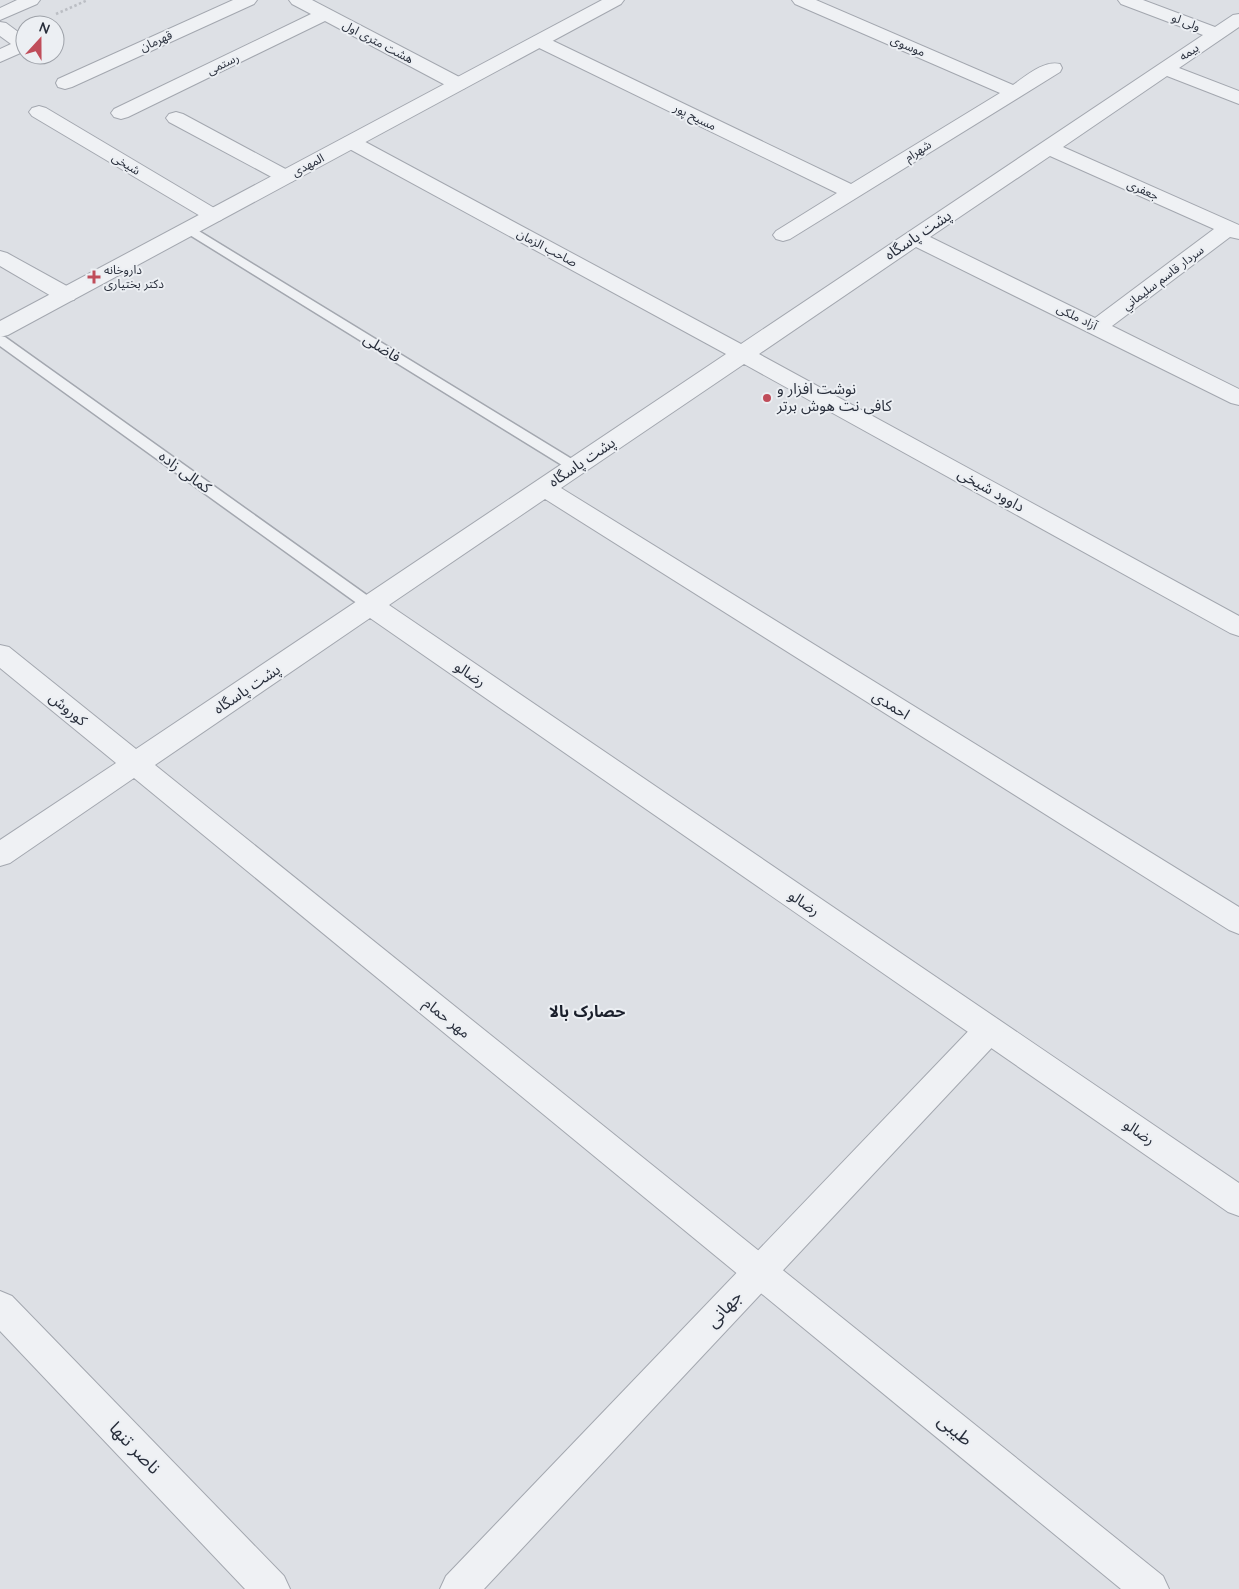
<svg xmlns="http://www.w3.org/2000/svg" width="1239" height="1589" viewBox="0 0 1239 1589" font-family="Quicksand,'Noto Sans Arabic',sans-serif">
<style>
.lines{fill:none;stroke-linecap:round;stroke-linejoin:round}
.service-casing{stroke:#a3a7af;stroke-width:3}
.minor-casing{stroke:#a3a7af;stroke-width:2}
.tertiary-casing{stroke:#a3a7af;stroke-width:2}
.path{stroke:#bbbec4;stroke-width:2.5;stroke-dasharray:2.5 2.5;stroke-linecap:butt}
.service{fill:#eff1f4;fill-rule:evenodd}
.minor{fill:#eff1f4;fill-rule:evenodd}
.tertiary{fill:#eff1f4;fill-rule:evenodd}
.poi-dot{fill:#c04d5a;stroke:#eceff3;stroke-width:2}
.labels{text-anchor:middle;stroke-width:4;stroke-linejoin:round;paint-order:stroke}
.far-street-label{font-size:12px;fill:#282e3b;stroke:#eceff3}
.far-poi-label{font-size:12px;fill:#282e3b;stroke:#eceff3;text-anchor:start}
.street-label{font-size:15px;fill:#282e3b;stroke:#eceff3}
.poi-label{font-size:15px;fill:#282e3b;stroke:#eceff3;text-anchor:start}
.neighbourhood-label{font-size:16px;font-weight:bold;fill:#1a1f2b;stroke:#eceff3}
.near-street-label{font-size:18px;fill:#282e3b;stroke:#eceff3}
</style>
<rect width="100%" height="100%" fill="#dde0e5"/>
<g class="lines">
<defs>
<path id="service" d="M 189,225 L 580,464 L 582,467 L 580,470 L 570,470 L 185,232 L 183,229 Z
M 0,336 L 5,337 L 375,601 L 377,605 L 375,609 L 370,610 L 365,609 L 0,346 Z"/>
<path id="minor" d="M 17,0 L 40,0 L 37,4 L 0,20 L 0,8 Z
M 233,0 L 257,0 L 254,4 L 72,87 L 65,89 L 58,87 L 56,83 L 58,79 Z
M 289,0 L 312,0 L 465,80 L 467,84 L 465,88 L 458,90 L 451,88 L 325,21 L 128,117 L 121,119 L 114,117 L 111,113 L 114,109 L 311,14 L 292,4 Z
M 792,0 L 816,0 L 1013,85 C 1026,76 1044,60 1060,64 L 1062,68 L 1060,72 L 790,239 L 783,241 L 776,239 L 773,235 L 776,231 L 837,193 L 533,45 L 530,41 L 533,37 L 539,36 L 545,37 L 851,184 L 1000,93 L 795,4 Z
M 1118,0 L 1143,0 L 1215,27 L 1233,15 L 1239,14 L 1239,27 L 1179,68 L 1239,91 L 1239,104 L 1167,76 L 1063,147 L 1239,225 L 1239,239 L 1230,237 L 1112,326 L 1239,389 L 1239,405 L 1231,403 L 916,247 L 759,354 L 1239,616 L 1239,636 L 1230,633 L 744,364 L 561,488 L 1239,907 L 1239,934 L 1229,930 L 545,499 L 389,605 L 1239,1183 L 1239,1216 L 1228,1212 L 370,618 L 155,765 L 1163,1576 L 1169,1589 L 1121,1589 L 134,778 L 10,863 L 0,866 L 0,840 L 116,763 L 0,668 L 0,645 L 9,647 L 136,749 L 726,354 L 344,146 L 341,142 L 344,138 L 351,136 L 358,138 L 741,344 L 1203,35 L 1121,4 ZM 1050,156 L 1214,229 L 1095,318 L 930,237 Z
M 0,22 L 6,23 L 25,37 L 25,51 L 0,62 L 0,49 L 11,44 L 0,36 Z
M 39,106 L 46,108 L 221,212 L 224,216 L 221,220 L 214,222 L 207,220 L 32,116 L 29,112 L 32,108 Z
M 176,112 L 183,114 L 293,173 L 296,177 L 293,181 L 286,183 L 279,181 L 169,122 L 166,118 L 169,114 Z
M 0,251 L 7,253 L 74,290 L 77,295 L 74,300 L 66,301 L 58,300 L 0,266 Z
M 0,1291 L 12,1296 L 284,1576 L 290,1589 L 245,1589 L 0,1331 Z"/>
<path id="tertiary" d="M 602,0 L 624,0 L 621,4 L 8,335 L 0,337 L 0,321 Z
M 989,1017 L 1000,1021 L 1004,1030 L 1000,1039 L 484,1589 L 440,1589 L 446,1576 L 978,1021 Z"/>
</defs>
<!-- service casing -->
<use href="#service" class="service-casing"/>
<!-- minor casing -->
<use href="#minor" class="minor-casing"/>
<!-- tertiary casing -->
<use href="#tertiary" class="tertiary-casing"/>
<!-- path -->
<path class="path" d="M 56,14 L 88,0"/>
<!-- service -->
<use href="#service" class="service"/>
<!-- minor -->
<use href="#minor" class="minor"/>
<!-- tertiary -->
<use href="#tertiary" class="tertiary"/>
</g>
<!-- markers -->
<g class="poi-dot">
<path d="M91.5 269.5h5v5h5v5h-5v5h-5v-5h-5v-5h5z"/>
<circle cx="767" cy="398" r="5"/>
</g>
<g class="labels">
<!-- far-street labels -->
<g class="far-street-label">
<text transform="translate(1186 22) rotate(21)" y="4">ولی لو</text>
<text transform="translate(156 41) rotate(-24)" y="4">قهرمان</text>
<text transform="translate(378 42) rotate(28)" y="4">هشت متری اول</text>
<text transform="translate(908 46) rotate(23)" y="4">موسوی</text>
<text transform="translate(1189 52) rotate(-34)" y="4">بیمه</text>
<text transform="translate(223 64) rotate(-26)" y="4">رستمی</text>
<text transform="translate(695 117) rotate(26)" y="4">مسیح پور</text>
<text transform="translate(918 151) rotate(-32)" y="4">شهرام</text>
<text transform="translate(126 164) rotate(31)" y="4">شیخی</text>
<text transform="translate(308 165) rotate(-28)" y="4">المهدی</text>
<text transform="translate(1143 190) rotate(24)" y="4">جعفری</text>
<text transform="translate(547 248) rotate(28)" y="4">صاحب الزمان</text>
<text transform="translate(1163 278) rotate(-37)" y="4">سردار قاسم سليماني</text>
<text transform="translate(1077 317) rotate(26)" y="4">آزاد ملکی</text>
</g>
<!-- far-poi labels -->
<g class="far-poi-label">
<text x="104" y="274">داروخانه<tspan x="104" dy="14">دکتر بختیاری</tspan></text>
</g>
<!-- street labels -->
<g class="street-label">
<text transform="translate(918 235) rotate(-34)" y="5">پشت پاسگاه</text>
<text transform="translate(382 348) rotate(32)" y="5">فاضلی</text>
<text transform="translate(582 462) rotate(-34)" y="5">پشت پاسگاه</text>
<text transform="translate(185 472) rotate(36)" y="5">کمالی زاده</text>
<text transform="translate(991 490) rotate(29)" y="5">داوود شیخی</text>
<text transform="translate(470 674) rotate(34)" y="5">رضالو</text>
<text transform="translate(247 689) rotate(-34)" y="5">پشت پاسگاه</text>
<text transform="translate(891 705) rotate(32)" y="5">احمدی</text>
<text transform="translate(68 709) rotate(39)" y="5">کوروش</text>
<text transform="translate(804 903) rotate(34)" y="5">رضالو</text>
<text transform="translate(447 1018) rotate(39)" y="5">مهر حمام</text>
<text transform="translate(1139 1132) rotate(34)" y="5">رضالو</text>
</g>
<!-- poi labels -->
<g class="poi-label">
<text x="777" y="394">نوشت افزار و<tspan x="777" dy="17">کافی نت هوش برتر</tspan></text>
</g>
<!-- neighbourhood labels -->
<g class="neighbourhood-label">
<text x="587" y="1017">حصارک بالا</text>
</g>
<!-- near-street labels -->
<g class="near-street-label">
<text transform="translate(724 1309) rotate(-47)" y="6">جهانی</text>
<text transform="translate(955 1430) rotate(39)" y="6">طیبی</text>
<text transform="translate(135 1448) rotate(46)" y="6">ناصر تنها</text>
</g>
</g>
<!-- north arrow -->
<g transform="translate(40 40) rotate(21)"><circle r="24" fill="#eceff3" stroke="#9ea2a9"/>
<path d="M0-4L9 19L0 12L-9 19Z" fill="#c04d5a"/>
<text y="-8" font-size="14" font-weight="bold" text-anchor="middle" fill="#282e3b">N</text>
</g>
</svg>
